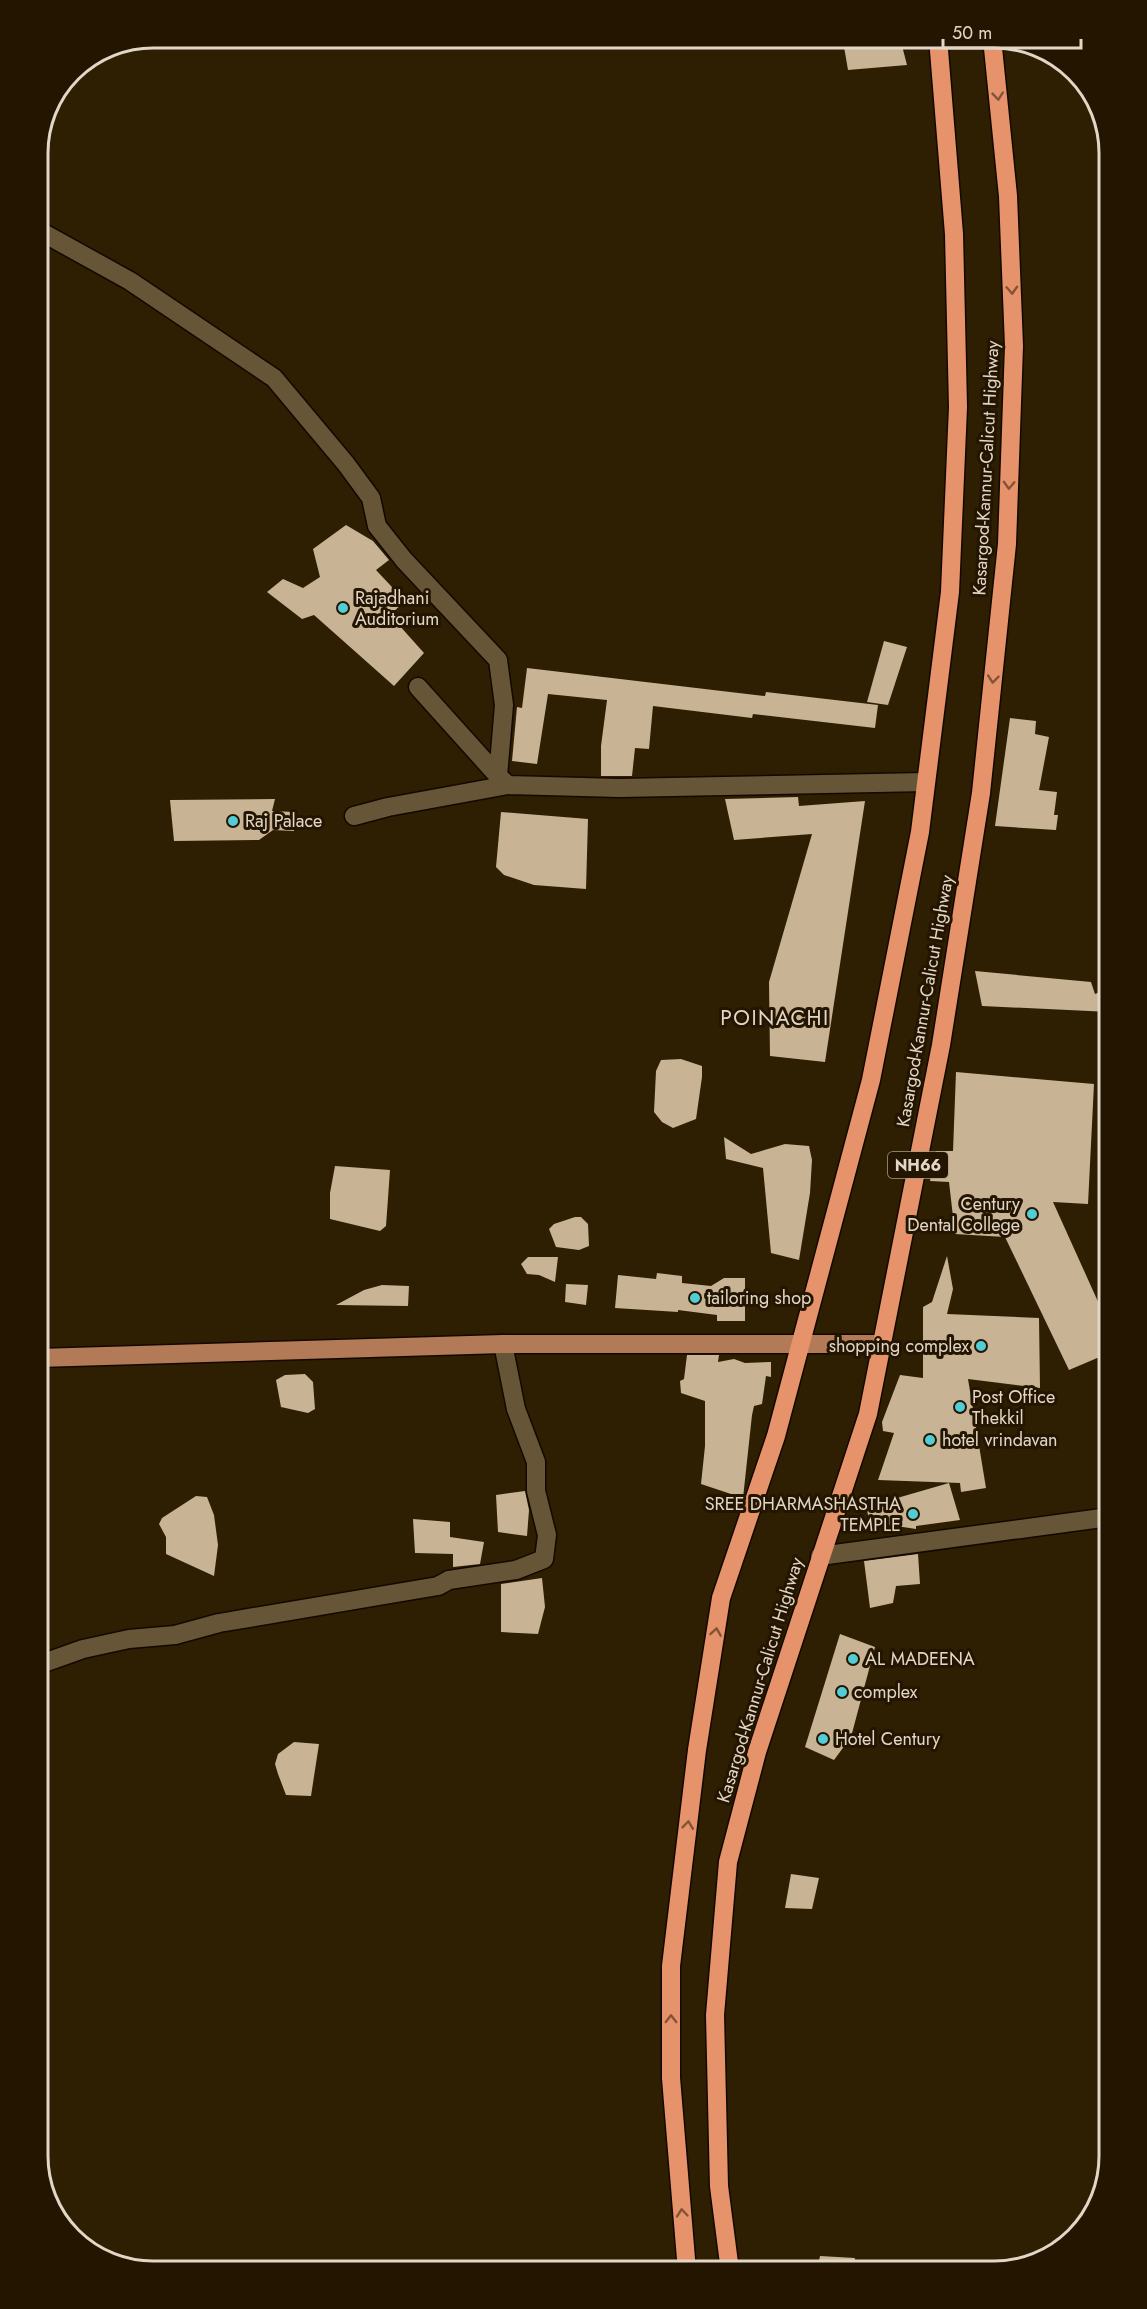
<svg xmlns="http://www.w3.org/2000/svg" width="1147" height="2309" viewBox="0 0 1147 2309" font-family="Jost,sans-serif">
<style>
.building{fill:#c8b494}
.lines{fill:none;stroke-linecap:round;stroke-linejoin:round}
.minor-casing{stroke:#140900;stroke-width:21}
.major-casing{stroke:#140900;stroke-width:21}
.highway-casing{stroke:#140900;stroke-width:21}
.minor{stroke:#675538;stroke-width:18}
.major{stroke:#b37a57;stroke-width:18}
.highway{stroke:#e6936b;stroke-width:18}
.oneway{stroke:#855436}
.poi-dot{fill:#52ccd5;stroke:#241500;stroke-width:2}
.labels{text-anchor:middle;stroke-width:6;stroke-linejoin:round;paint-order:stroke}
.shield{fill:#241500;stroke:#a99d8b;stroke-width:1.5}
.shield-label{font-size:16px;font-weight:bold;fill:#e2d7c7}
.street-label{font-size:18px;fill:#e2d7c7;stroke:#241500}
.poi-label{font-size:18px;fill:#e2d7c7;stroke:#241500;text-anchor:start}
.quarter-label{font-size:21px;letter-spacing:1.5px;fill:#e2d7c7;stroke:#241500}
.rim{fill:none;stroke:#e2d7c7;stroke-width:3}
</style>
<rect width="100%" height="100%" fill="#2e1e02"/>
<!-- building -->
<path class="building" d="M 866,38 L 900,38 L 907,65 L 848,70 L 843,41 Z
M 346,525 L 373,541 L 389,560 L 376,570 L 405,601 L 390,615 L 424,653 L 394,686 L 314,615 L 302,619 L 267,592 L 283,579 L 303,588 L 320,577 L 313,549 Z
M 884,641 L 907,647 L 888,705 L 867,702 Z
M 527,668 L 765,696 L 766,692 L 878,705 L 875,728 L 753,714 L 752,718 L 653,706 L 649,749 L 635,748 L 632,776 L 601,776 L 601,746 L 607,700 L 548,694 L 537,764 L 512,761 L 517,707 L 522,708 Z
M 1010,718 L 1036,721 L 1035,734 L 1049,737 L 1039,790 L 1057,792 L 1054,815 L 1058,815 L 1056,830 L 995,826 Z
M 798,797 L 799,806 L 865,801 L 825,1062 L 770,1056 L 769,982 L 812,834 L 734,840 L 725,799 Z
M 275,799 L 272,811 L 293,812 L 294,831 L 273,830 L 259,840 L 174,841 L 170,800 Z
M 501,812 L 588,819 L 586,889 L 534,885 L 504,875 L 496,867 Z
M 975,971 L 1091,982 L 1095,994 L 1110,988 L 1110,1012 L 982,1006 Z
M 681,1059 L 702,1066 L 702,1077 L 696,1119 L 673,1128 L 662,1122 L 654,1112 L 656,1071 L 661,1060 Z
M 956,1072 L 1094,1084 L 1088,1204 L 1053,1202 L 1109,1326 L 1109,1353 L 1069,1370 L 1005,1237 L 955,1234 L 949,1182 L 930,1181 L 936,1151 L 953,1151 Z
M 724,1137 L 751,1154 L 785,1144 L 809,1146 L 812,1160 L 810,1193 L 799,1260 L 771,1253 L 763,1168 L 726,1159 Z
M 335,1166 L 390,1170 L 386,1226 L 380,1231 L 330,1219 L 330,1193 Z
M 575,1217 L 581,1217 L 588,1224 L 589,1246 L 579,1250 L 556,1247 L 549,1229 L 554,1224 Z
M 947,1256 L 953,1289 L 947,1314 L 1039,1318 L 1040,1388 L 968,1379 L 986,1488 L 961,1492 L 960,1483 L 878,1480 L 894,1433 L 883,1431 L 882,1422 L 900,1375 L 923,1378 L 923,1307 L 932,1302 Z
M 528,1257 L 558,1257 L 555,1282 L 539,1275 L 527,1274 L 521,1264 Z
M 657,1273 L 682,1276 L 682,1283 L 711,1286 L 724,1278 L 745,1278 L 745,1321 L 717,1321 L 717,1315 L 678,1310 L 678,1312 L 615,1308 L 618,1275 L 656,1279 Z
M 566,1284 L 588,1285 L 586,1305 L 565,1302 Z
M 382,1285 L 409,1286 L 408,1306 L 336,1305 L 364,1290 Z
M 687,1355 L 719,1355 L 718,1362 L 734,1359 L 745,1363 L 771,1362 L 771,1377 L 766,1376 L 762,1404 L 754,1406 L 752,1415 L 743,1498 L 701,1484 L 705,1446 L 705,1401 L 681,1393 L 680,1381 L 684,1379 Z
M 305,1374 L 313,1382 L 315,1409 L 308,1413 L 281,1407 L 276,1380 L 285,1375 Z
M 949,1483 L 960,1520 L 916,1526 L 916,1529 L 870,1522 L 866,1507 Z
M 525,1491 L 529,1510 L 527,1536 L 498,1532 L 496,1495 Z
M 196,1496 L 207,1497 L 214,1515 L 218,1545 L 214,1576 L 166,1554 L 166,1537 L 159,1524 L 162,1518 Z
M 413,1519 L 450,1522 L 450,1537 L 484,1542 L 480,1564 L 453,1567 L 453,1554 L 415,1553 Z
M 918,1554 L 920,1584 L 896,1586 L 893,1603 L 870,1608 L 864,1561 Z
M 542,1578 L 545,1607 L 538,1634 L 501,1632 L 501,1584 Z
M 840,1634 L 875,1647 L 851,1737 L 834,1760 L 805,1747 Z
M 294,1742 L 319,1744 L 311,1796 L 286,1795 L 278,1774 L 275,1764 L 278,1754 Z
M 791,1874 L 819,1878 L 812,1909 L 785,1908 Z
M 820,2256 L 855,2258 L 853,2271 L 817,2271 Z"/>
<g class="lines">
<defs>
<path id="minor" d="M 38,230 L 130,281 L 274,378 L 346,464 L 371,498 L 377,526 L 404,560 L 498,660 L 504,705 L 498,776 L 508,785 L 619,788 L 926,782
M 418,687 L 498,776
M 354,816 L 388,807 L 508,785
M 820,1556 L 1109,1517
M 38,1665 L 83,1649 L 129,1639 L 175,1635 L 219,1623 L 438,1586 L 449,1580 L 516,1570 L 544,1559 L 547,1535 L 536,1491 L 536,1462 L 516,1409 L 503,1344"/>
<path id="major" d="M 38,1358 L 503,1344 L 883,1344"/>
<path id="highway" d="M 687,2271 L 671,2078 L 671,1966 L 697,1750 L 721,1598 L 776,1436 L 871,1080 L 920,832 L 950,592 L 958,407 L 954,234 L 938,38
M 730,2271 L 719,2186 L 715,2015 L 728,1862 L 757,1752 L 868,1414 L 941,1045 L 981,793 L 1007,544 L 1014,346 L 1008,196 L 992,38"/>
</defs>
<!-- minor casing -->
<use href="#minor" class="minor-casing"/>
<!-- major casing -->
<use href="#major" class="major-casing"/>
<!-- highway casing -->
<use href="#highway" class="highway-casing"/>
<!-- minor -->
<use href="#minor" class="minor"/>
<!-- major -->
<use href="#major" class="major"/>
<!-- highway -->
<use href="#highway" class="highway"/>
</g>
<!-- one-way arrows -->
<defs><path id="oneway-chevron" d="M-2-3.5L2.5 0L-2 3.5" fill="none" stroke-width="1.6" stroke-linecap="round" stroke-linejoin="round" transform="scale(1.5)"/></defs>
<g class="oneway">
<use href="#oneway-chevron" transform="translate(998 96) rotate(84)"/>
<use href="#oneway-chevron" transform="translate(1012 290) rotate(87)"/>
<use href="#oneway-chevron" transform="translate(1009 485) rotate(92)"/>
<use href="#oneway-chevron" transform="translate(993 679) rotate(96)"/>
<use href="#oneway-chevron" transform="translate(716 1632) rotate(-81)"/>
<use href="#oneway-chevron" transform="translate(688 1825) rotate(-83)"/>
<use href="#oneway-chevron" transform="translate(671 2019) rotate(-90)"/>
<use href="#oneway-chevron" transform="translate(682 2213) rotate(-95)"/>
</g>
<!-- markers -->
<g class="poi-dot">
<circle cx="343" cy="608" r="6"/>
<circle cx="233" cy="821" r="6"/>
<circle cx="1032" cy="1214" r="6"/>
<circle cx="695" cy="1298" r="6"/>
<circle cx="981" cy="1346" r="6"/>
<circle cx="960" cy="1407" r="6"/>
<circle cx="930" cy="1440" r="6"/>
<circle cx="913" cy="1514" r="6"/>
<circle cx="853" cy="1659" r="6"/>
<circle cx="842" cy="1692" r="6"/>
<circle cx="823" cy="1739" r="6"/>
</g>
<g class="labels">
<!-- shield labels -->
<rect class="shield" x="888" y="1152" width="60" height="26" rx="4.5"/>
<g class="shield-label">
<text x="918" y="1171">NH66</text>
</g>
<!-- street labels -->
<g class="street-label">
<text transform="translate(986 468) rotate(-87)" y="6">Kasargod-Kannur-Calicut Highway</text>
<text transform="translate(925 1001) rotate(-80)" y="6">Kasargod-Kannur-Calicut Highway</text>
<text transform="translate(760 1680) rotate(-73)" y="6">Kasargod-Kannur-Calicut Highway</text>
</g>
<!-- poi labels -->
<g class="poi-label">
<text x="355" y="604">Rajadhani<tspan x="355" dy="21">Auditorium</tspan></text>
<text x="245" y="827">Raj Palace</text>
<text x="1020" y="1210" text-anchor="end">Century<tspan x="1020" dy="21">Dental College</tspan></text>
<text x="707" y="1304">tailoring shop</text>
<text x="969" y="1352" text-anchor="end">shopping complex</text>
<text x="972" y="1403">Post Office<tspan x="972" dy="21">Thekkil</tspan></text>
<text x="942" y="1446">hotel vrindavan</text>
<text x="901" y="1510" text-anchor="end">SREE DHARMASHASTHA<tspan x="901" dy="21">TEMPLE</tspan></text>
<text x="865" y="1665">AL MADEENA</text>
<text x="854" y="1698">complex</text>
<text x="835" y="1745">Hotel Century</text>
</g>
<!-- quarter labels -->
<g class="quarter-label">
<text x="775" y="1025">POINACHI</text>
</g>
</g>
<!-- crop -->
<path d="M0 0H1147V2309H0ZM153 48H994A105 105 0 0 1 1099 153V2156A105 105 0 0 1 994 2261H153A105 105 0 0 1 48 2156V153A105 105 0 0 1 153 48Z" fill="#241500" fill-rule="evenodd"/>
<path class="rim" d="M153 48H994A105 105 0 0 1 1099 153V2156A105 105 0 0 1 994 2261H153A105 105 0 0 1 48 2156V153A105 105 0 0 1 153 48Z"/>
<!-- scale -->
<path d="M943 39v9h138v-9" fill="none" stroke="#e2d7c7" stroke-width="3"/>
<text x="952" y="39" font-size="18" fill="#e2d7c7" stroke="#241500" stroke-width="4.5" paint-order="stroke">50 m</text>
</svg>
